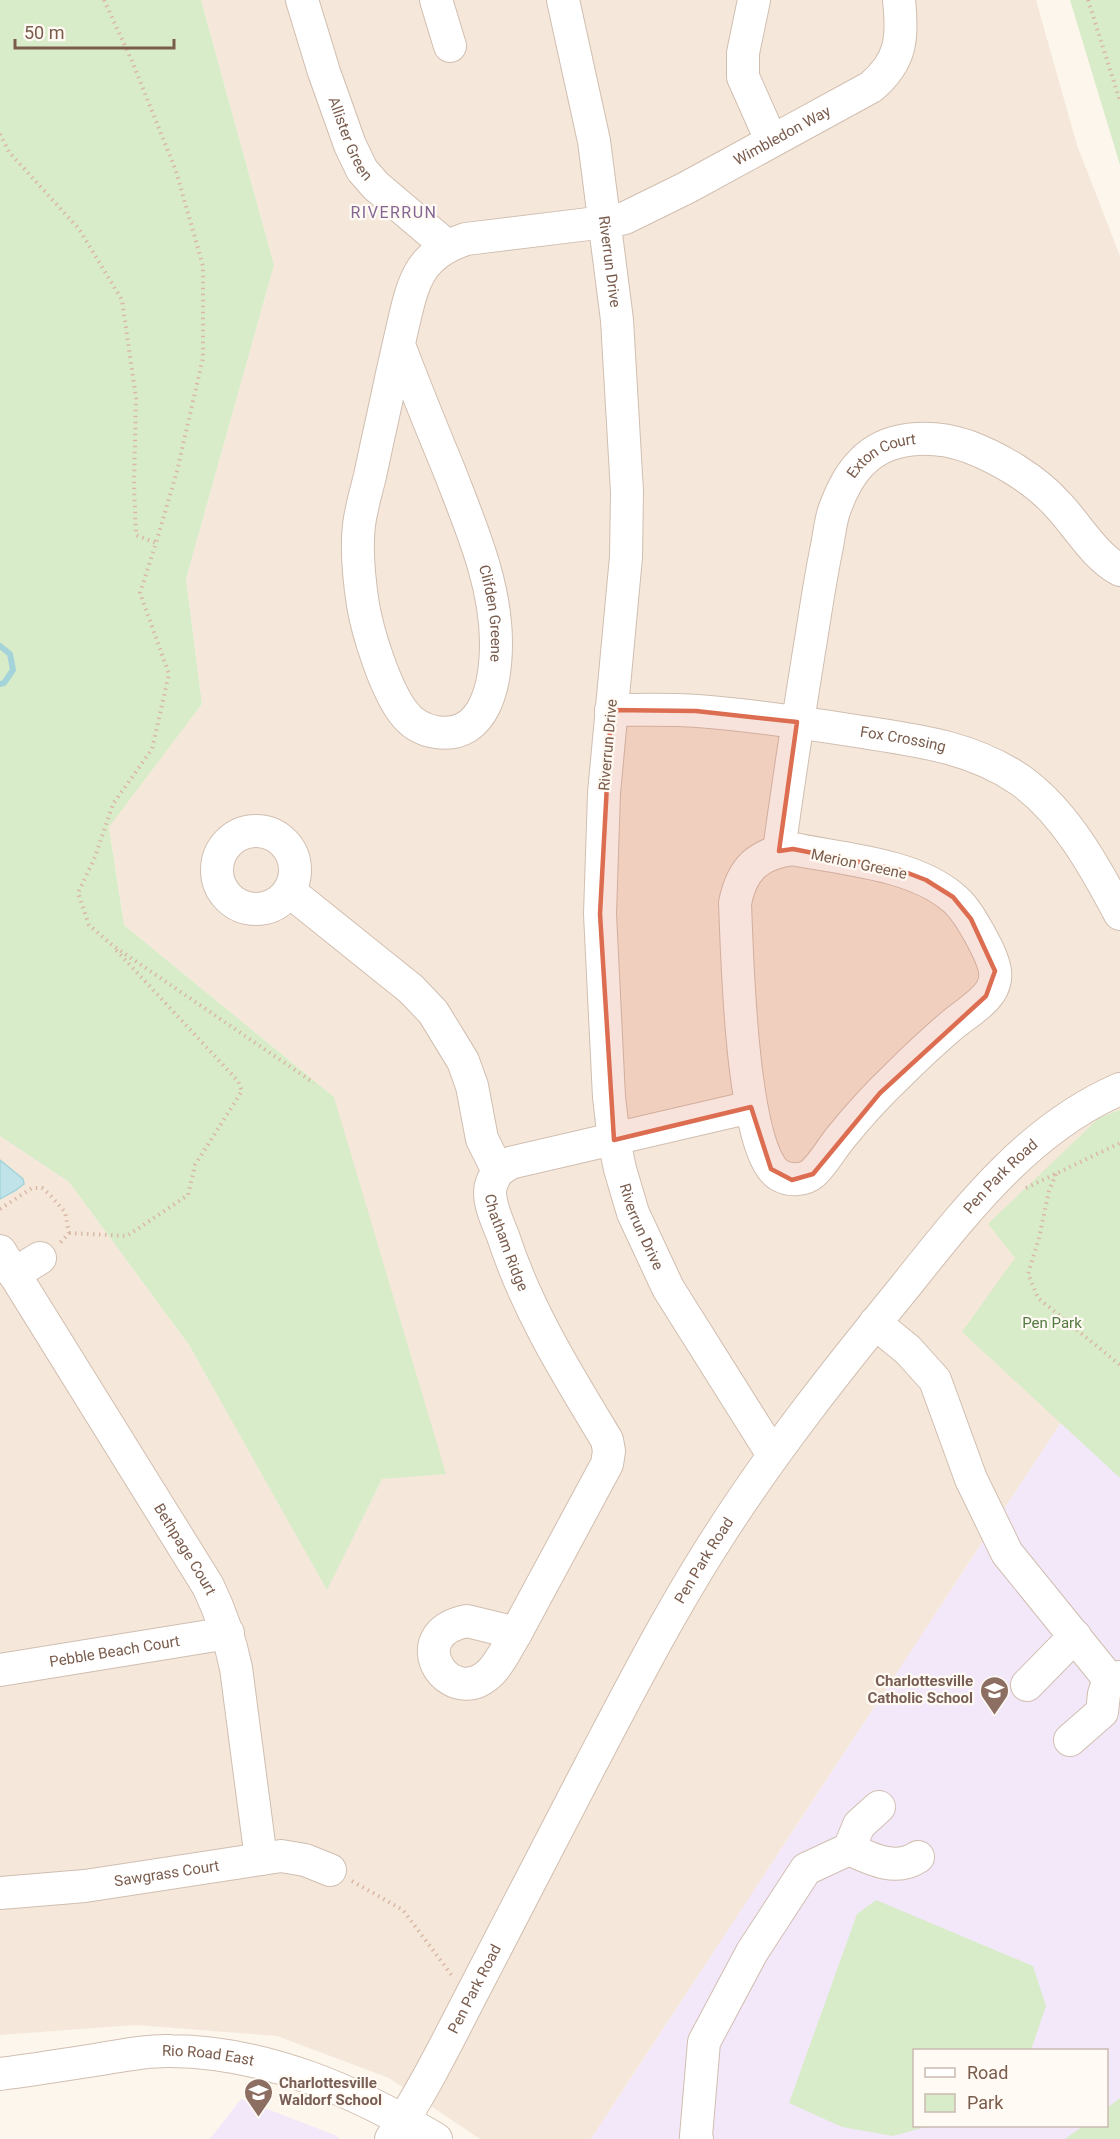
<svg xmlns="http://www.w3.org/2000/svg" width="1120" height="2139" viewBox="0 0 1120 2139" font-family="Roboto,sans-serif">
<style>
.residential{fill:#f5e8da}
.education{fill:#f3e8fa;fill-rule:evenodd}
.green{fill:#d8ecc9}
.water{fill:#bfe3e8;stroke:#a5d3da;stroke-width:1.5}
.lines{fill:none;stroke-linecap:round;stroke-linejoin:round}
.stream{stroke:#a5d3da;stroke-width:6}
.minor-casing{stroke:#d1beb0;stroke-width:34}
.path{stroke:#d9b8a5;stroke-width:4;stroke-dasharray:1.5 4.5;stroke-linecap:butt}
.minor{stroke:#fff;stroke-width:32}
.marked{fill:#dc6d51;fill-opacity:0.2;stroke:#dc6d51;stroke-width:4.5;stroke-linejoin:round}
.labels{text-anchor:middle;stroke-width:4.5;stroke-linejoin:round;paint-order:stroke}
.street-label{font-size:15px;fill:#7a5c4d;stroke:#fffaf3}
.park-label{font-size:15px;fill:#537a41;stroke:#fffaf3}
.education-label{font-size:15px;font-weight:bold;fill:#785e54;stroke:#fffaf3;text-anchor:end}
.neighbourhood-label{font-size:16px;letter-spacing:1.5px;fill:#846695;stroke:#fffaf3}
</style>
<rect width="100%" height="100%" fill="#fdf6ec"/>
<!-- residential -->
<path class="residential" d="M 201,0 L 1036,0 L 1077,145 L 1120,256 L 1120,1110 L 1100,1117 L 1100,1363 L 591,2139 L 480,2139 L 389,2078 L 277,2036 L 136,2025 L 0,2035 L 0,1136 L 69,1182 L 189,1345 L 327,1589 L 382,1479 L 334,1097 L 124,925 L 109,826 L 202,704 L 186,579 L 274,265 Z"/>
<!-- education -->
<path class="education" d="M 1100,1363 L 1120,1382 L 1120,2139 L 591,2139 ZM 914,2050 L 1106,2050 L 1106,2126 L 914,2126 Z
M 241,2099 L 335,2135 L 340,2139 L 210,2139 Z"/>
<!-- green -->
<path class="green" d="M 0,0 L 201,0 L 274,265 L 186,579 L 202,704 L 109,827 L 124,925 L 334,1097 L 446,1474 L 382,1479 L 327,1590 L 189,1345 L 69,1182 L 0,1136 Z
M 1070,0 L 1120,0 L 1120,165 Z
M 1120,1110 L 1120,1478 L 962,1332 L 1015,1258 L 988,1224 L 1100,1117 Z
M 876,1900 L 1033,1966 L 1046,2006 L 1031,2050 L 914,2050 L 914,2126 L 929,2126 L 893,2136 L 842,2127 L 789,2103 L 857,1914 Z
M 1120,2098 L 1120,2139 L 1065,2139 L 1083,2126 L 1106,2126 L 1107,2108 Z"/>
<!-- water -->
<path class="water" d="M 0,1160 L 23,1179 L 24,1184 L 16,1190 L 0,1199 Z"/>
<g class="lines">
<!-- stream -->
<path class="stream" d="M 0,646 L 10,654 L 13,670 L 4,683 L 0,684"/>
<defs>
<g id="minor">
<path id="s1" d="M 302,0 L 324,72 L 350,145 L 362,170 L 376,186 L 447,246"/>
<path d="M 436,0 L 450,46"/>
<path id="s2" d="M 563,0 L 594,141 L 617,320 L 627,492 L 626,557 L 604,793 L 600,914 L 609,1097 L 614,1140 L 620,1169 L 633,1213 L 668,1288 L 773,1455"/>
<path d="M 754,0 L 743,53 L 743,77 L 771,140"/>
<path id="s3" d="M 399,345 C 415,387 432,429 449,470 C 470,525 496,583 496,643 C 496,680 487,740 436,732 C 423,730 411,723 403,712 C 385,688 368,634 363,605 C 359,579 356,551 359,525 C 361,509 366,492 370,476 C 377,442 385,408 392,374 C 396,356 400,338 404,321 C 414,278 421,254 466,239 L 605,222 L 625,218 L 686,188 L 871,87 C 902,61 903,37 899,0"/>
<path id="s4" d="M 611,710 C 640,710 669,709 698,711 C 751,715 804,723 856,731 C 914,740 971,746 1020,780 C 1065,812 1095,867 1120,914"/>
<circle cx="256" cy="870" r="39"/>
<path d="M 793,849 C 843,859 913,864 952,897 C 964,906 972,921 979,933 C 985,944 993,958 995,971 C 996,978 994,986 990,992 C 981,1005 964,1015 952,1025 C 932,1042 914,1059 896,1077 C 876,1096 858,1116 841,1137 C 831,1149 824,1163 813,1173 C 804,1181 789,1181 779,1175 C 741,1152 737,950 735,903 C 742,868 759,853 793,849 Z"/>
<path id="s5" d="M 779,851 C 789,776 801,701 813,627 C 817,601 821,576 826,551 C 829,538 830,523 834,511 C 840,494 848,476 861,463 C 887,435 932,434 967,446 C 999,458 1035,479 1058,505 C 1078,526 1094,556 1120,570"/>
<path id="s6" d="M 289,891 L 411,989 L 433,1012 L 463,1061 L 472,1086 L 482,1139 L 498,1171 C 494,1178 490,1184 490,1192 C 490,1207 498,1223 503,1236 C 527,1310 567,1374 607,1440 L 609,1451 L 607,1464 L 516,1633"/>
<path d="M 498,1171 L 510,1163 L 751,1107"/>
<path id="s7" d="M 0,1251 L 208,1586 C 221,1613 230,1639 236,1668 L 261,1859"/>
<path d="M 14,1274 L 40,1258"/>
<path d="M 875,1323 L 908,1350 L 935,1380 L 971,1479 L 1007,1553 L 1109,1679"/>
<path d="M 467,1621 L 516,1633 C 508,1646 501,1662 491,1672 C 450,1713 399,1634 467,1621 Z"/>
<path id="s8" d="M 0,1670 L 228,1633"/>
<path d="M 1027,1685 L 1075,1636"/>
<path d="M 1070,1740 L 1102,1712 L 1104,1694 L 1109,1679 L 1120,1677"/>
<path d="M 879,1807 L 859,1825 L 849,1849 C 871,1859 896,1872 918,1857"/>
<path id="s9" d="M 0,1893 L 85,1886 L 281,1856 L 305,1860 L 330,1870"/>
<path id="s10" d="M 0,2074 C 32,2070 63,2065 95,2060 C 120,2056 146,2050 171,2051 C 267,2052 355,2091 436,2139"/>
<path id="s11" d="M 391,2139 C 424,2090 449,2038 476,1986 C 514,1913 552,1839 590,1766 C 631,1688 672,1608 720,1534 C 775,1448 838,1369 903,1289 C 964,1213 1027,1129 1120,1089"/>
<path d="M 697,2139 L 696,2136 L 704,2042 L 752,1952 L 806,1869 L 849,1849"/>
</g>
</defs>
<!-- minor casing -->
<use href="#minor" class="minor-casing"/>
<!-- path -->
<path class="path" d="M 104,0 L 132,61 L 176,171 L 203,266 L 203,358 L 177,471 L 156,543
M 1088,0 L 1120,101
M 0,134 L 9,152 L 79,229 L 122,300 L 136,398 L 134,487 L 136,535 L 156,543 L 140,593 L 169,674 L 152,749 L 113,804 L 95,857 L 78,893 L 89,925 L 112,945 L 314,1083
M 1056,1174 L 1049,1191 L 1039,1238 L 1028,1274 L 1038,1298 L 1120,1365
M 1026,1188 L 1120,1143
M 0,1209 L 32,1188 L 42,1188 L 50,1195 L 65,1212 L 69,1233 L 60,1243
M 69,1233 L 127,1236 L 188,1195 L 195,1165 L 242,1091 L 238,1081 L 116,950
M 352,1881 L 403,1910 L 453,1977"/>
<!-- minor -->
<use href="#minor" class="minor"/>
</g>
<!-- marked area -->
<path class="marked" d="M 611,710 L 696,711 L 797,722 L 779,851 L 793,849 L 900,870 L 926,880 L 953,897 L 971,919 L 995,971 L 986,996 L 880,1093 L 813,1174 L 792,1180 L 771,1169 L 751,1107 L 614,1140 L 600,914 Z"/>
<!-- icons -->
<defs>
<symbol id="school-pin" viewBox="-11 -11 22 30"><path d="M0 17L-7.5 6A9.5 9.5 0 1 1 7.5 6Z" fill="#8d6e63" stroke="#fffaf3"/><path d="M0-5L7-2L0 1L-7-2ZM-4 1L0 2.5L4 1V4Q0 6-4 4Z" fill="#fff"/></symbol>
</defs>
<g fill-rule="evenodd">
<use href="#school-pin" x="978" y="1674" width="33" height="45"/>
<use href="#school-pin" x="242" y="2076" width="33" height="45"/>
</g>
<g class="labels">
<!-- street labels -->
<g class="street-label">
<text dy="5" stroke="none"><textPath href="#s3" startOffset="1330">Wimbledon Way</textPath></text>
<text dy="5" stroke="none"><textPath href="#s1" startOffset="147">Allister Green</textPath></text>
<text dy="5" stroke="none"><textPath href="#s2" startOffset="266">Riverrun Drive</textPath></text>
<text dy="5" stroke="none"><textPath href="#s5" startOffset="422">Exton Court</textPath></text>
<text dy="5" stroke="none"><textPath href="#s3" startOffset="285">Clifden Greene</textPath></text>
<text dy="5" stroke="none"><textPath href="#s4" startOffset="294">Fox Crossing</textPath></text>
<text transform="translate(608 745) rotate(-85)" y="5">Riverrun Drive</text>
<text transform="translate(859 864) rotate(12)" y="5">Merion Greene</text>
<text dy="5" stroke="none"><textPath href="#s11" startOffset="1144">Pen Park Road</textPath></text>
<text dy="5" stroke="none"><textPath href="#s2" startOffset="1238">Riverrun Drive</textPath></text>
<text dy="5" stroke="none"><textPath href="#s6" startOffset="438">Chatham Ridge</textPath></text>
<text dy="5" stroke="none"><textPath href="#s7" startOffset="351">Bethpage Court</textPath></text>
<text dy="5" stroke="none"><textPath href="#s11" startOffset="658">Pen Park Road</textPath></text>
<text dy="5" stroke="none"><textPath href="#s8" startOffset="116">Pebble Beach Court</textPath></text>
<text dy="5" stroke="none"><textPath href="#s9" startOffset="168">Sawgrass Court</textPath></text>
<text dy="5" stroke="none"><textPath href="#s11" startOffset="172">Pen Park Road</textPath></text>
<text dy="5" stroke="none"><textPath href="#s10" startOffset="210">Rio Road East</textPath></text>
</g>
<!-- park labels -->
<g class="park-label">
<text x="1052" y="1328">Pen Park</text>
</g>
<!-- education labels -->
<g class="education-label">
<text x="973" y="1686">Charlottesville<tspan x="973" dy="17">Catholic School</tspan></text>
<text x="279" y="2088" text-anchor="start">Charlottesville<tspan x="279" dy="17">Waldorf School</tspan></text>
</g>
<!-- neighbourhood labels -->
<g class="neighbourhood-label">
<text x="394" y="218">RIVERRUN</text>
</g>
</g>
<!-- legend -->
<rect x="913" y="2049" width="195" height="78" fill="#fffaf3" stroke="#cabbb1" stroke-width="1.5"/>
<rect x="925" y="2068" width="30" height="9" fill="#ffffff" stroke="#cabbb1" stroke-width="1.5"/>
<text x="967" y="2079" font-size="18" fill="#7a5c4d">Road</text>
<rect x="925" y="2094" width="30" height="18" fill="#d8ecc9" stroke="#cabbb1" stroke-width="1.5"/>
<text x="967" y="2109" font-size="18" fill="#7a5c4d">Park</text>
<!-- scale -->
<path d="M15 39v9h159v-9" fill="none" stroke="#7a5c4d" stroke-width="3"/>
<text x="24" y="39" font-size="18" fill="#7a5c4d" stroke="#fffaf3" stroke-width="4.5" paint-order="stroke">50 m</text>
</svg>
